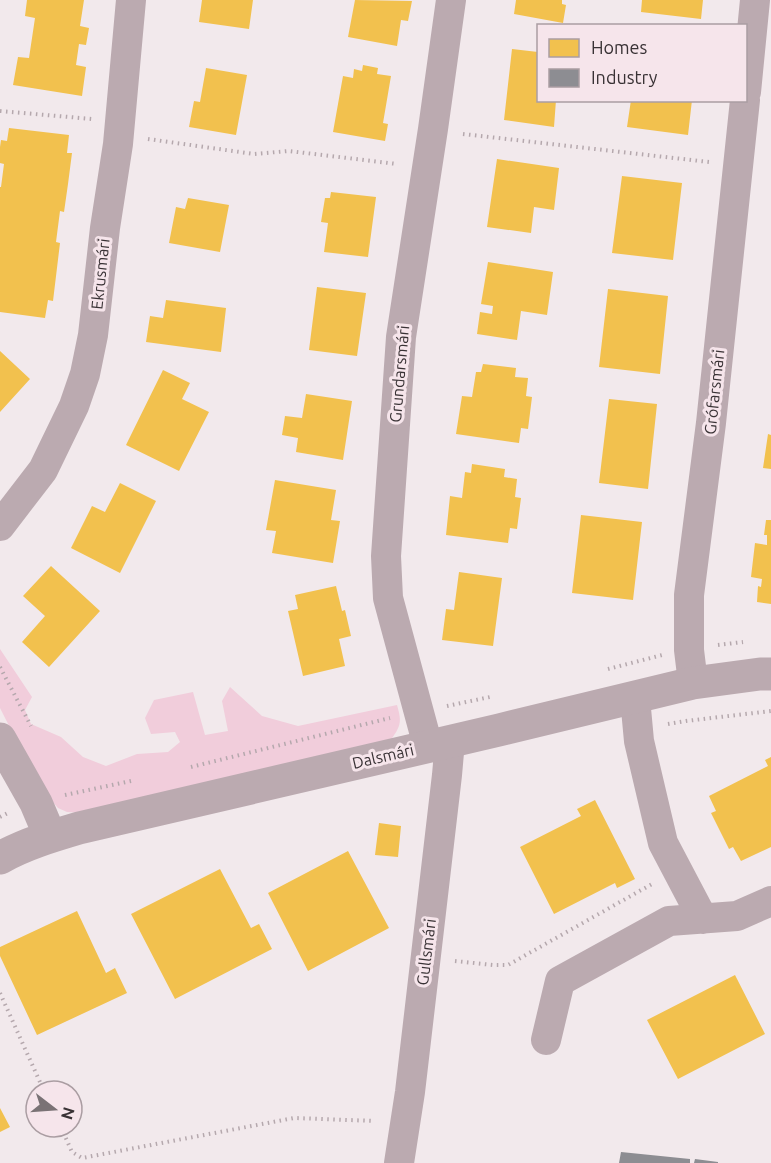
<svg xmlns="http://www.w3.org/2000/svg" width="771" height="1163" viewBox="0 0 771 1163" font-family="Ubuntu,sans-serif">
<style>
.green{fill:#f1cddb}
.homes{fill:#f2c14e}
.industry{fill:#8d8d92}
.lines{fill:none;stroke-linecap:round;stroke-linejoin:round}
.path{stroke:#b5a8ad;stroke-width:4;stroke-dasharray:1.5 4.5;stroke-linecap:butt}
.minor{stroke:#bbaab0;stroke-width:30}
.tertiary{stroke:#bbaab0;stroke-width:33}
.labels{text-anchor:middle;stroke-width:6;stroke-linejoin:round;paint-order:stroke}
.street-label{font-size:16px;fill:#393235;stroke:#f6e5eb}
</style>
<rect width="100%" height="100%" fill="#f2e9ec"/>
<!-- green -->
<path class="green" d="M 0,649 L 32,697 L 25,710 L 31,724 L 61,737 L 83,757 L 106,766 L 137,754 L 168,752 L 180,742 L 175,732 L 151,734 L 145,718 L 154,700 L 193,692 L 205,735 L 228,731 L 222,701 L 230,687 L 262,716 L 298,726 L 397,705 C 402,722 401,726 390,741 L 83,813 L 67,812 L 58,808 L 40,787 L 0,708 Z"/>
<!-- homes -->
<path class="homes" d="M 27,0 L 84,0 L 80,26 L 89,28 L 86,45 L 79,44 L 76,65 L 86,67 L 82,96 L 13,85 L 18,57 L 29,58 L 35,18 L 25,16 Z
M 202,0 L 253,0 L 249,29 L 199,22 Z
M 355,0 L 412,1 L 408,21 L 401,20 L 397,46 L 348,37 Z
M 516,0 L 562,0 L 562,4 L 566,5 L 563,23 L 514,14 Z
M 642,0 L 703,0 L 701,19 L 641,12 Z
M 512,49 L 538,52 L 538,100 L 556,100 L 554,127 L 504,120 Z
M 363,65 L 378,68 L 377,74 L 391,76 L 383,123 L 388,124 L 385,141 L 333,132 L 343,76 L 353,78 L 354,69 L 362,71 Z
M 206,68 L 247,75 L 236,135 L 189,127 L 194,101 L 200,102 Z
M 631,100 L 692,100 L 688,135 L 627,127 Z
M 9,128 L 69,135 L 67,153 L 72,153 L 68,184 L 64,212 L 60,211 L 56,242 L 60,243 L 53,301 L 48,300 L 45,318 L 0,312 L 0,187 L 1,187 L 4,164 L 0,163 L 0,147 L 1,140 L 7,141 Z
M 497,159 L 559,168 L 554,210 L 534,207 L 531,233 L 487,227 Z
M 622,176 L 682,183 L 673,260 L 612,253 Z
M 331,192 L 376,197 L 368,257 L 324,252 L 328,223 L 321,222 L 325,198 L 330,198 Z
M 188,198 L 229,205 L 220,252 L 169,243 L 176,207 L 185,209 Z
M 488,262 L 553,272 L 547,315 L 521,311 L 517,340 L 477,334 L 480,312 L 492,314 L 493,306 L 481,304 Z
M 317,287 L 366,293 L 357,356 L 309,350 Z
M 608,289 L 668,296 L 660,374 L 599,367 Z
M 166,300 L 226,308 L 221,352 L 146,342 L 150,316 L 163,318 Z
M 0,351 L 30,379 L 0,412 Z
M 483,364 L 516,368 L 515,377 L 528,378 L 526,396 L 532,397 L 528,429 L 521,428 L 519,443 L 456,434 L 462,396 L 472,397 L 476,372 L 481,372 Z
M 163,370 L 190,383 L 182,399 L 209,412 L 179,471 L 126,445 Z
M 306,394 L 352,401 L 343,460 L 296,452 L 298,438 L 282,435 L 285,416 L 302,418 Z
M 609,399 L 657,404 L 648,489 L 599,483 Z
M 768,434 L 771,435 L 771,469 L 763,468 Z
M 472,464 L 505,469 L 504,477 L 517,479 L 515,497 L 521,498 L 517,529 L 510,528 L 508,543 L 446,535 L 450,496 L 462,498 L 465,472 L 471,473 Z
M 275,480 L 336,490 L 331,520 L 340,521 L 333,563 L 272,553 L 276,531 L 266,530 Z
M 120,483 L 156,501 L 120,573 L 71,548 L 92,506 L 105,512 Z
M 581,515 L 642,522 L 633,600 L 572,593 Z
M 766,520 L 771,520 L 771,604 L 757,602 L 758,586 L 761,587 L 762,579 L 751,577 L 755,543 L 767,545 L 767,535 L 764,535 Z
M 51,566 L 100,611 L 49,667 L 22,642 L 45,616 L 23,596 Z
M 459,572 L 502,578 L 493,646 L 442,640 L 446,609 L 454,610 Z
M 336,586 L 342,611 L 345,610 L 351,636 L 339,639 L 345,666 L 303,676 L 288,611 L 298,609 L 295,595 Z
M 771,757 L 771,847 L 741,861 L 733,847 L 729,849 L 711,813 L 716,811 L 709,796 L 768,766 L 765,760 Z
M 595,800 L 635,879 L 617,888 L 615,883 L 554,914 L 520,847 L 581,816 L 577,809 Z
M 379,823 L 401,826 L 398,857 L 375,855 Z
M 348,851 L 389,928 L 308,971 L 268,893 Z
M 220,869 L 251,928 L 259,924 L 272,949 L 175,999 L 131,914 Z
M 77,911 L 106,973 L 115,968 L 127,993 L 37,1035 L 0,956 L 0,947 Z
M 735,975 L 765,1034 L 678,1079 L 647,1020 Z
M 0,1108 L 10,1127 L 0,1132 Z"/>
<!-- industry -->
<path class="industry" d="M 621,1152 L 690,1159 L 690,1163 L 619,1163 Z
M 695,1159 L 718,1162 L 718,1163 L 694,1163 Z"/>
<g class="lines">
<!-- path -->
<path class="path" d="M 0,111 L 92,119
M 463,134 L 709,162
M 148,139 L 254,154 L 289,151 L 397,164
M 718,645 L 743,642
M 0,667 L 31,726
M 608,669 L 662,655
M 447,706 L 490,697
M 668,724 L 686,721 L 771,711
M 191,767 L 390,718
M 65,795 L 131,781
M 0,817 L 8,813
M 455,961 L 493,965 L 508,965 L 652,884
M 0,993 L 44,1091
M 61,1127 L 72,1152 L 82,1158 L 294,1118 L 375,1121"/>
<!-- minor -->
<path class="minor" d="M 746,92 L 755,0
M 0,526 L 43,470 L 74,406 L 85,374 L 93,335 L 105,228 L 118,144 L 131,0
M 693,683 L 689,650 L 689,595 L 711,423 L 745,100
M 635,698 L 639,741 L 663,843 L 703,919
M 428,746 L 388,598 L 386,556 L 401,337 L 433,129 L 451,0
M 546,1040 L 560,981 L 669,921 L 737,916 L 771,901
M 399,1163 L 410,1092 L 447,775 L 450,741"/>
<!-- tertiary -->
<path class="tertiary" d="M 0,739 L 36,803 L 50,836
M 0,858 C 25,844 52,836 79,828 L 499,730 L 693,683 L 760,674 L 771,674"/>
</g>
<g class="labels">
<!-- street labels -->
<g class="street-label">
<text transform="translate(100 274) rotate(-84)" y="6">Ekrusmári</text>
<text transform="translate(399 374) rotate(-85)" y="6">Grundarsmári</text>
<text transform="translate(714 392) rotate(-84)" y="6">Grófarsmári</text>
<text transform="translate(383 756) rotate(-13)" y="6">Dalsmári</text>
<text transform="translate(426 952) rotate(-83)" y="6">Gullsmári</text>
</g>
</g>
<!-- legend -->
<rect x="537" y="24" width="210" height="78" fill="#f6e5eb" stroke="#aa9da2" stroke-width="1.5"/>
<rect x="549" y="39" width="30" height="18" fill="#f2c14e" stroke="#aa9da2" stroke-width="1.5"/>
<text x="591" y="54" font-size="18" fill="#393235">Homes</text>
<rect x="549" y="69" width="30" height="18" fill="#8d8d92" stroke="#aa9da2" stroke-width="1.5"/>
<text x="591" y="84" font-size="18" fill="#393235">Industry</text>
<!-- north arrow -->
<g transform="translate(54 1109) rotate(107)"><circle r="28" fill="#f6e5eb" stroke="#aa9da2" stroke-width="1.5"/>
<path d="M0-4.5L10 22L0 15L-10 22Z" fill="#7a7275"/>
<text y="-9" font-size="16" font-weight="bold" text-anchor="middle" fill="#393235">N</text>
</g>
</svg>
